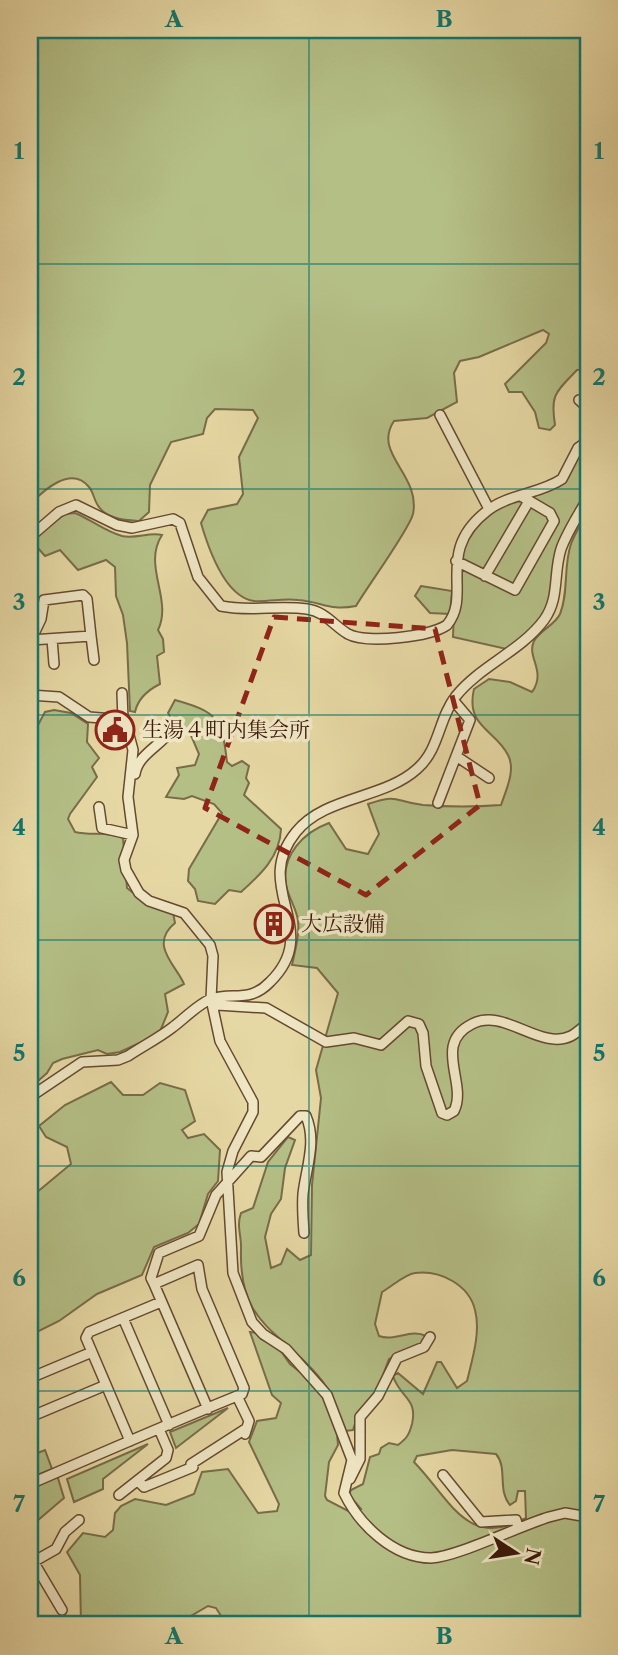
<svg xmlns="http://www.w3.org/2000/svg" width="618" height="1655" viewBox="0 0 618 1655" font-family="'Libre Caslon Text','Noto Serif JP',serif">
<style>
.green{fill:#b4bf86;stroke:#786c48;stroke-width:2;fill-rule:evenodd}
.lines{fill:none;stroke-linecap:round;stroke-linejoin:round}
.street-casing{stroke:#664930;stroke-width:12}
.street{stroke:#efe6c4;stroke-width:9}
.marked{fill:none;stroke:#8f2418;stroke-width:5;stroke-dasharray:14 9;stroke-linejoin:round}
.grid{fill:none;stroke:#0f766e;stroke-width:2;stroke-opacity:0.55}
.labels{text-anchor:middle;stroke-width:7;stroke-linejoin:round;paint-order:stroke}
.poi-label{font-size:21px;fill:#3b190a;stroke:#efe6c4;text-anchor:start}
.neatline{fill:none;stroke:#0f766e;stroke-width:2.5}
.grid-label{font-size:23px;text-anchor:middle;font-weight:bold;fill:#0f766e}
</style>
<rect width="100%" height="100%" fill="#e6d8a4"/>
<filter id="stains"><feTurbulence type="fractalNoise" baseFrequency=".00286" numOctaves="4"/><feColorMatrix values="0 0 0 0 .2 0 0 0 0 .09 0 0 0 0 .02 0 0 0 .5 -.17"/></filter>
<radialGradient id="worn" r=".72"><stop offset=".6" stop-color="#630" stop-opacity="0"/><stop offset="1" stop-color="#630" stop-opacity=".3"/></radialGradient>
<!-- green -->
<path class="green" d="M 30,30 L 588,30 L 588,369 L 577,370 C 556,392 550,394 555,425 L 550,430 L 539,428 L 535,412 L 522,392 L 509,392 L 505,384 L 546,343 L 549,334 L 543,330 L 479,357 L 460,361 L 454,373 L 457,402 L 427,418 L 394,421 C 372,454 421,474 413,514 C 409,530 367,587 356,606 C 329,611 323,602 298,600 C 284,598 269,602 254,601 C 225,597 208,547 201,523 L 208,510 L 237,504 L 243,494 L 239,457 L 258,418 L 253,410 L 215,409 L 207,418 L 203,434 L 171,442 L 150,485 L 149,512 L 139,521 C 126,520 107,519 99,507 C 94,501 94,493 89,487 C 71,465 44,490 30,504 Z
M 588,443 L 588,491 L 572,527 L 542,622 L 511,650 L 453,637 C 455,592 450,537 493,509 C 513,496 541,489 563,480 L 576,450 Z
M 588,510 L 588,1625 L 227,1625 L 216,1608 L 208,1606 L 191,1616 L 187,1625 L 81,1625 L 80,1575 L 67,1552 L 83,1533 L 105,1537 L 113,1530 L 115,1513 L 121,1506 L 135,1499 L 166,1505 L 194,1494 L 202,1472 L 228,1469 L 258,1513 L 277,1511 L 279,1504 L 249,1442 L 257,1421 L 276,1418 L 281,1403 L 272,1395 L 250,1332 L 258,1333 L 261,1339 L 278,1347 L 290,1364 L 314,1383 L 324,1399 L 337,1434 L 338,1445 L 329,1462 L 325,1496 L 327,1500 L 350,1512 L 361,1509 L 349,1495 L 351,1490 L 363,1484 L 370,1457 L 379,1454 L 381,1448 L 389,1443 L 398,1445 C 407,1438 409,1435 412,1424 C 418,1398 400,1398 393,1376 L 398,1373 L 423,1394 L 437,1362 L 441,1362 L 457,1388 L 467,1381 C 472,1360 481,1332 475,1310 C 469,1285 441,1270 415,1273 C 405,1274 391,1287 382,1292 L 375,1324 L 379,1336 C 395,1342 411,1328 426,1336 L 421,1345 L 389,1359 L 377,1391 L 359,1411 L 353,1430 L 345,1431 C 338,1412 332,1392 319,1377 C 278,1328 239,1325 241,1250 C 242,1236 236,1227 241,1213 L 253,1208 L 268,1162 L 288,1137 L 295,1140 L 285,1168 L 281,1199 L 271,1214 L 265,1237 L 271,1268 L 281,1264 L 287,1249 L 300,1260 L 311,1255 L 312,1185 L 321,1098 L 316,1070 L 338,993 L 317,968 L 292,965 C 295,951 300,935 298,921 C 297,909 288,897 286,885 C 281,855 304,832 329,823 L 346,849 L 368,854 L 379,834 L 368,804 C 400,793 394,802 423,805 C 449,807 475,807 501,805 C 506,790 516,770 508,755 C 496,730 465,727 474,689 L 489,679 L 510,682 L 532,692 C 547,671 526,657 534,641 C 540,630 555,625 560,614 C 569,592 563,567 571,544 C 575,533 583,521 588,510 ZM 452,1450 L 496,1454 C 508,1468 497,1490 510,1505 L 516,1501 L 518,1491 L 525,1491 L 526,1518 C 467,1550 450,1499 414,1462 L 417,1456 Z
M 75,513 C 90,519 106,532 122,536 C 136,539 149,532 162,535 C 142,566 173,599 158,630 L 163,639 L 164,652 L 157,656 L 160,684 C 148,690 138,698 135,712 L 130,711 L 127,643 L 123,615 L 116,596 L 115,567 L 106,560 L 78,570 L 60,550 L 45,556 L 37,547 L 30,550 L 30,540 L 65,514 Z
M 421,586 L 452,591 L 450,614 L 430,613 L 415,596 Z
M 175,700 C 218,712 222,719 227,762 L 232,766 L 242,761 L 249,766 L 246,778 L 249,783 L 244,795 L 281,829 C 280,857 260,875 241,892 L 229,890 L 215,904 L 198,901 L 195,889 L 188,881 L 189,869 L 222,813 L 214,804 L 192,796 L 184,799 L 166,797 L 179,775 L 177,768 L 195,765 L 199,754 L 190,733 L 178,729 L 168,713 Z
M 54,710 L 71,713 L 88,724 L 87,742 L 99,758 L 92,767 L 97,777 L 70,814 L 68,819 L 75,832 C 91,836 107,831 123,838 L 127,888 L 144,901 L 173,912 L 175,923 C 148,945 177,966 184,984 L 165,994 L 168,1012 L 159,1034 L 120,1052 L 107,1054 L 98,1050 L 62,1059 L 53,1063 L 47,1073 L 30,1088 L 30,726 L 38,725 L 45,712 Z
M 111,1082 L 123,1095 L 143,1095 L 160,1083 L 185,1090 L 195,1121 L 182,1130 L 188,1138 L 204,1134 L 220,1150 L 218,1181 L 208,1194 L 199,1224 L 188,1233 L 154,1247 L 142,1275 L 97,1294 L 59,1321 L 31,1335 L 30,1198 L 71,1164 L 67,1147 L 46,1137 L 39,1126 L 65,1105 Z
M 228,1408 L 176,1448 L 170,1432 Z
M 148,1444 L 103,1479 L 103,1489 L 74,1502 L 67,1479 Z
M 45,1450 L 52,1469 L 30,1478 L 30,1456 Z
M 57,1475 L 64,1498 L 30,1527 L 30,1487 Z"/>
<g class="lines">
<defs>
<path id="street" d="M 579,400 L 588,408
M 440,415 L 489,509
M 30,537 L 59,512 L 76,505 L 117,525 L 132,528 L 173,519 L 180,523 L 198,577 L 221,606 C 250,612 279,605 307,609 C 326,612 333,625 348,634 C 366,644 430,637 447,625 C 473,594 434,552 487,511 C 508,494 540,494 562,479 L 578,448 L 588,441
M 456,561 L 515,590 L 554,521 L 550,513 L 521,496
M 485,576 L 529,501
M 83,595 L 87,599 L 91,636 L 31,640 L 41,619 L 44,600 Z
M 91,636 L 94,660
M 52,639 L 54,664
M 122,693 L 123,719
M 30,695 L 59,697 L 89,717 L 125,720 L 133,750 L 128,797 L 133,835 L 124,860 L 126,870 L 139,893 L 149,901 L 184,913 L 210,945 L 213,956 L 211,999 L 220,1041 L 253,1102 L 253,1112 L 233,1151 L 227,1172 L 233,1273 L 252,1322 L 263,1334 L 286,1349 L 327,1395 L 352,1460 L 344,1493 C 359,1524 393,1558 431,1558 C 457,1557 519,1526 549,1517 L 565,1513 L 588,1517
M 456,756 L 489,778
M 135,774 C 138,754 161,746 172,729
M 438,803 L 470,720 L 453,700
M 99,807 L 102,828 L 133,835
M 211,999 L 217,1005 L 266,1008 L 326,1042 L 354,1038 L 381,1045 L 408,1021 L 419,1024 L 423,1033 L 426,1066 L 442,1113 L 447,1115 L 454,1111 C 468,1083 432,1044 472,1024 C 504,1007 540,1051 571,1036 C 577,1033 583,1027 588,1023
M 30,1097 L 82,1062 L 118,1060 L 128,1056 C 143,1046 159,1038 173,1027 C 184,1019 198,1004 211,999 C 233,992 250,1003 270,982 C 324,929 250,889 296,832 C 325,796 384,799 417,769 C 440,749 438,719 456,696 C 480,666 521,651 544,620 C 560,598 553,574 561,549 C 567,532 579,514 588,498
M 154,1284 L 151,1278 L 159,1253 L 199,1236 L 216,1195 L 251,1156 L 261,1157 L 300,1116 L 306,1116 C 317,1142 306,1168 303,1194 C 302,1207 303,1220 304,1233
M 123,1318 L 169,1425
M 30,1378 L 92,1352
M 237,1396 L 249,1421 L 245,1434
M 30,1417 L 106,1385
M 130,1441 L 86,1338 L 89,1332 L 161,1302
M 443,1475 L 481,1522 L 516,1520 L 518,1527
M 350,1479 L 360,1459 L 360,1417 L 378,1396 L 397,1358 L 424,1347 L 430,1337
M 138,1481 L 144,1487 L 193,1467 L 191,1464 L 247,1428
M 30,1484 C 99,1454 168,1424 237,1396 L 242,1394 L 244,1388 L 202,1289 L 198,1265 L 154,1284 L 208,1409
M 119,1495 L 166,1458 L 168,1450 L 159,1429
M 30,1556 L 62,1610
M 33,1562 L 56,1549 L 65,1532 L 79,1520"/>
</defs>
<!-- street casing -->
<use href="#street" class="street-casing"/>
<!-- street -->
<use href="#street" class="street"/>
</g>
<!-- marked area -->
<path class="marked" d="M 274,617 L 435,629 L 480,805 L 366,895 L 205,808 Z"/>
<!-- grid -->
<path class="grid" d="M 309,30 L 309,1625M 30,264 L 588,264M 30,489 L 588,489M 30,715 L 588,715M 30,940 L 588,940M 30,1166 L 588,1166M 30,1391 L 588,1391"/>
<!-- icons -->
<defs>
<symbol id="civic-ring" viewBox="-11 -11 22 22"><circle r="9.5" fill="#efe6c4" stroke="#8f2418" stroke-width="1.5"/><path d="M-.6-6.5H3V-4.5H.6V-3L4-1V1h2V6H-6V1h2V-1L-.6-3ZM-1.2 2.5V6h2.4V2.5Z" fill="#8f2418"/></symbol>
<symbol id="building-ring" viewBox="-11 -11 22 22"><circle r="9.5" fill="#efe6c4" stroke="#8f2418" stroke-width="1.5"/><path d="M-4-6H4V6H1V3H-1V6H-4ZM-2.5-4.3h1.7v1.8h-1.7ZM.8-4.3h1.7v1.8H.8ZM-2.5-1h1.7V.8h-1.7ZM.8-1h1.7V.8H.8Z" fill="#8f2418"/></symbol>
</defs>
<g fill-rule="evenodd">
<use href="#civic-ring" x="93" y="708" width="44" height="44"/>
<use href="#building-ring" x="252" y="902" width="44" height="44"/>
</g>
<g class="labels">
<!-- poi labels -->
<g class="poi-label">
<text x="142" y="737">生湯４町内集会所</text>
<text x="301" y="931">大広設備</text>
</g>
</g>
<!-- margin -->
<rect width="618" height="1655" fill="none" stroke="#e6d8a4" stroke-width="77"/>
<!-- north arrow -->
<g transform="translate(516 1553) rotate(102)" stroke="#efe6c4" stroke-width="5" paint-order="stroke">
<path d="M0-5L12 26L0 18L-12 26Z" fill="#3b190a"/>
<text y="-10" font-size="19" font-weight="bold" text-anchor="middle" fill="#3b190a">N</text>
</g>
<rect x="38" y="38" width="542" height="1578" class="neatline"/>
<g class="grid-label">
<text x="174" y="27">A</text>
<text x="444" y="27">B</text>
<text x="19" y="159">1</text>
<text x="599" y="159">1</text>
<text x="19" y="385">2</text>
<text x="599" y="385">2</text>
<text x="19" y="610">3</text>
<text x="599" y="610">3</text>
<text x="19" y="835">4</text>
<text x="599" y="835">4</text>
<text x="19" y="1061">5</text>
<text x="599" y="1061">5</text>
<text x="19" y="1286">6</text>
<text x="599" y="1286">6</text>
<text x="19" y="1512">7</text>
<text x="599" y="1512">7</text>
<text x="174" y="1644">A</text>
<text x="444" y="1644">B</text>
</g>
<rect width="100%" height="100%" filter="url(#stains)"/>
<rect width="100%" height="100%" fill="url(#worn)"/>
</svg>
